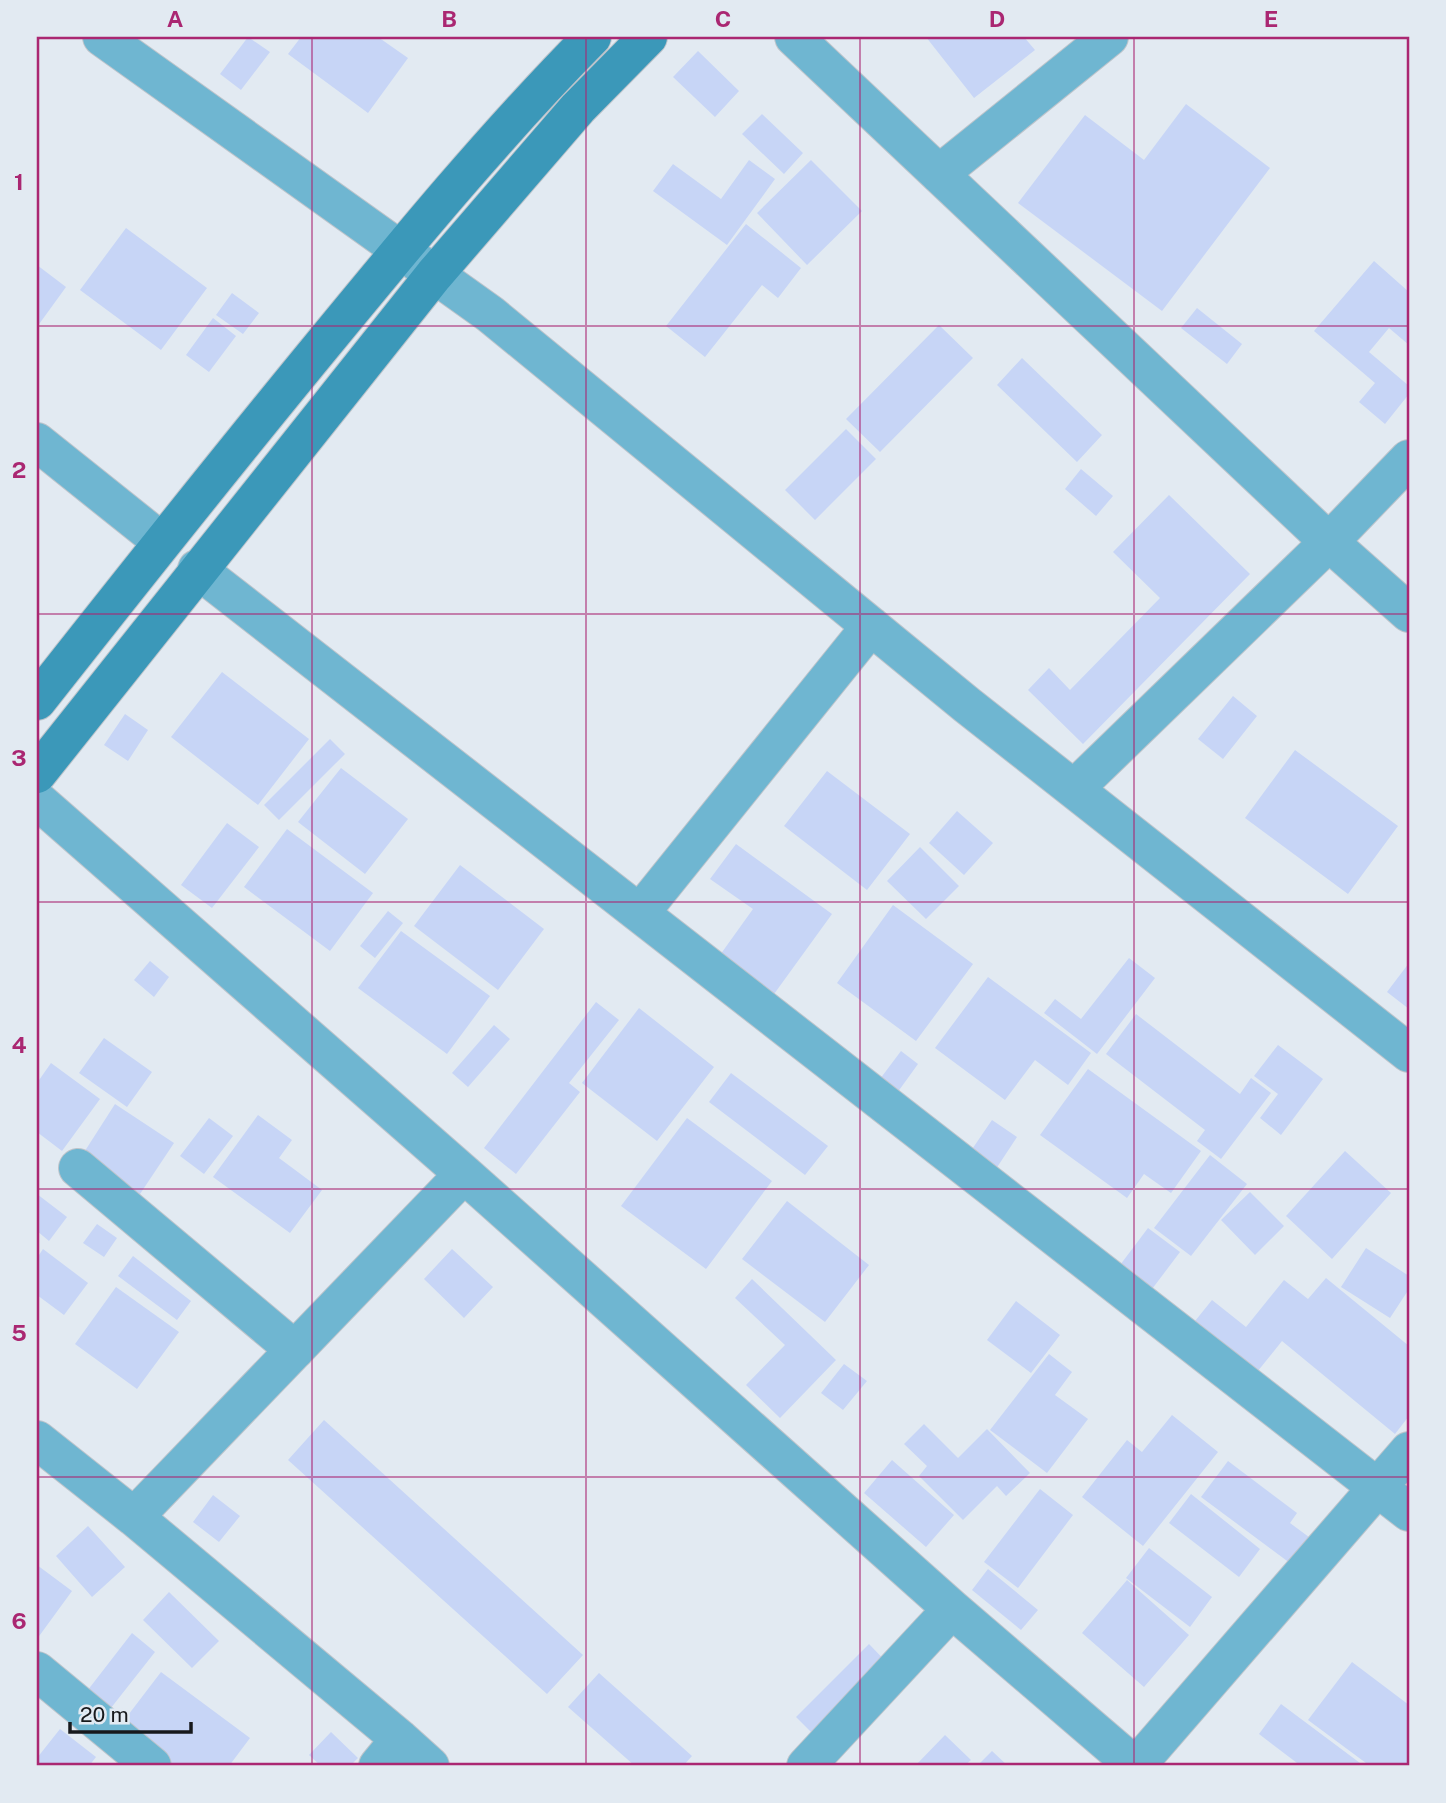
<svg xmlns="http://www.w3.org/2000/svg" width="1446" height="1803" viewBox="0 0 1446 1803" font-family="'Public Sans',sans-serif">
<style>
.building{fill:#c7d5f6}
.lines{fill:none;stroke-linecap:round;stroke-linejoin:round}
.minor-casing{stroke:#bdc4cb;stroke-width:40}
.secondary-casing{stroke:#bdc4cb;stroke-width:40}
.minor{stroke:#6fb6d1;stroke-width:38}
.secondary{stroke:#3b98b9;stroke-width:38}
.grid{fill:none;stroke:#aa2772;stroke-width:2;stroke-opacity:0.55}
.neatline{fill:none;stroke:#aa2772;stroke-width:2.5}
.grid-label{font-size:23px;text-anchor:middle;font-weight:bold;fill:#aa2772}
</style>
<rect width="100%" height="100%" fill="#e2eaf2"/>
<!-- building -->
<path class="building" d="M 248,37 L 270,52 L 241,90 L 220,74 Z
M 301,37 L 378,37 L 408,58 L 368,113 L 288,54 Z
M 926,37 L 1024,37 L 1035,50 L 974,98 Z
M 698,51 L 739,91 L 715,117 L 673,77 Z
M 1186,104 L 1270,168 L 1162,311 L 1018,203 L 1085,115 L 1144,160 Z
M 762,114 L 803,153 L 784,174 L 742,134 Z
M 749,160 L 775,179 L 727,245 L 653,191 L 673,164 L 721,199 Z
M 811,160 L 862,211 L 807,265 L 757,213 Z
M 746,224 L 801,268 L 778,298 L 762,285 L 705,357 L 666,326 Z
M 126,228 L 207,288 L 161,350 L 80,290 Z
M 1374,261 L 1409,292 L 1409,345 L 1389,328 L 1369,352 L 1409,386 L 1409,394 L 1385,424 L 1359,402 L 1375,383 L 1314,331 Z
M 37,265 L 66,287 L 37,327 Z
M 232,293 L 259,313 L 243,334 L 216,315 Z
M 1197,308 L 1242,344 L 1227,364 L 1181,328 Z
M 213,318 L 236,336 L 209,372 L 186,355 Z
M 939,325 L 973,358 L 880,452 L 846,419 Z
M 1022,358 L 1102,435 L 1077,462 L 997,385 Z
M 846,429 L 876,459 L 815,520 L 785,490 Z
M 1081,469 L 1113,496 L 1096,516 L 1065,489 Z
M 1169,495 L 1250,574 L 1083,744 L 1028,690 L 1049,668 L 1070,690 L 1160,598 L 1113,552 Z
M 222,672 L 309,739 L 258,805 L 171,737 Z
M 1233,696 L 1257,716 L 1223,759 L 1198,739 Z
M 125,714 L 148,730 L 128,761 L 104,745 Z
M 330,739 L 345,754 L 279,820 L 264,805 Z
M 1295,750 L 1398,826 L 1348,894 L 1245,818 Z
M 341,768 L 408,819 L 365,874 L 298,822 Z
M 827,771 L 910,834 L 867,890 L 784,826 Z
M 957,811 L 993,843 L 964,875 L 929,843 Z
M 227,823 L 259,847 L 212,908 L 181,885 Z
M 287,829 L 373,893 L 330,951 L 244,887 Z
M 736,844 L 832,914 L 769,1001 L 715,962 L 753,909 L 710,879 Z
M 920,847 L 959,886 L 926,919 L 887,881 Z
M 460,865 L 544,929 L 498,990 L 414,926 Z
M 893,905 L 973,964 L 916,1041 L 837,983 Z
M 388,911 L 403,923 L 375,958 L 360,946 Z
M 401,931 L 490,996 L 447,1054 L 358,988 Z
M 1129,958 L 1155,978 L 1097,1054 L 1044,1013 L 1055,999 L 1081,1019 Z
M 150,961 L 169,977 L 154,997 L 134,980 Z
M 1409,963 L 1409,1009 L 1387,992 Z
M 988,977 L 1091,1053 L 1068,1085 L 1035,1060 L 1005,1100 L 935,1048 Z
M 596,1002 L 619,1020 L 569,1083 L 580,1092 L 516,1174 L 484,1148 Z
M 639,1008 L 714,1067 L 657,1141 L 582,1083 Z
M 1136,1014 L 1240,1094 L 1251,1078 L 1271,1093 L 1221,1159 L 1197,1141 L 1205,1130 L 1106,1054 Z
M 494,1025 L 510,1039 L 468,1087 L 452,1073 Z
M 104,1038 L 152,1072 L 127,1107 L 79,1073 Z
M 1278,1045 L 1323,1079 L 1281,1135 L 1260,1118 L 1278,1094 L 1254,1076 Z
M 901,1051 L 918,1064 L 892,1100 L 874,1087 Z
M 51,1063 L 100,1099 L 62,1151 L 37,1132 L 37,1083 Z
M 1088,1069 L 1201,1151 L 1171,1193 L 1144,1174 L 1127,1198 L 1040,1135 Z
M 731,1073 L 828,1146 L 805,1175 L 709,1102 Z
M 115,1104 L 174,1143 L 132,1206 L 74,1168 Z
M 258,1115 L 292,1140 L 279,1158 L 322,1190 L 290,1233 L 213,1177 Z
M 209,1118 L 233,1136 L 204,1174 L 180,1156 Z
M 687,1118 L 772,1181 L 706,1269 L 621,1206 Z
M 992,1120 L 1017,1137 L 990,1178 L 964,1161 Z
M 1345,1151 L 1391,1193 L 1332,1259 L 1286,1216 Z
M 1210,1155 L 1247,1184 L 1191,1256 L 1154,1228 Z
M 1250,1192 L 1284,1226 L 1255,1255 L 1221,1220 Z
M 37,1194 L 67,1217 L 49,1241 L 37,1231 Z
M 787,1201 L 869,1265 L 825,1322 L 742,1259 Z
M 97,1224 L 117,1238 L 104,1257 L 83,1243 Z
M 1148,1228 L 1180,1252 L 1143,1301 L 1111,1277 Z
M 1366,1248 L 1409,1276 L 1409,1289 L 1390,1318 L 1341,1287 Z
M 43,1249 L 88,1283 L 64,1315 L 37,1295 L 37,1258 Z
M 452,1249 L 493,1287 L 464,1318 L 424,1279 Z
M 133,1256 L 191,1301 L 177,1320 L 118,1276 Z
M 1326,1278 L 1409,1346 L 1409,1416 L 1395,1434 L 1282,1341 L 1249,1382 L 1187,1331 L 1212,1300 L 1246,1327 L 1284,1280 L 1308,1299 Z
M 752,1279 L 836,1360 L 780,1418 L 746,1385 L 785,1345 L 735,1298 Z
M 116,1287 L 179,1332 L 137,1389 L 75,1344 Z
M 1016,1301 L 1060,1335 L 1031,1373 L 987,1340 Z
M 1049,1354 L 1072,1372 L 1055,1395 L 1088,1419 L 1047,1473 L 990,1430 Z
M 844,1364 L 867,1381 L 843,1410 L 821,1393 Z
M 1172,1415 L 1218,1452 L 1143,1546 L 1082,1497 L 1127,1440 L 1142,1452 Z
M 324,1420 L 583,1655 L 547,1694 L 288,1460 Z
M 924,1424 L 958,1458 L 987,1429 L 1030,1473 L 1006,1496 L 997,1486 L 963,1520 L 919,1476 L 927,1466 L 904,1444 Z
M 892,1460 L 954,1515 L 926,1547 L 864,1493 Z
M 1228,1461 L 1297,1513 L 1290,1523 L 1321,1546 L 1302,1572 L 1201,1497 Z
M 1040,1489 L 1073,1515 L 1018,1588 L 984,1562 Z
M 1191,1494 L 1260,1549 L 1239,1577 L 1169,1523 Z
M 213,1495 L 240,1516 L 219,1542 L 193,1522 Z
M 88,1526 L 125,1567 L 92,1597 L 56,1556 Z
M 1149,1548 L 1212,1597 L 1190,1627 L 1126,1578 Z
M 37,1565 L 72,1591 L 37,1639 Z
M 988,1569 L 1038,1610 L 1021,1630 L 972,1590 Z
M 1127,1580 L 1189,1635 L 1144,1687 L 1082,1633 Z
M 169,1592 L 219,1641 L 192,1668 L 143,1620 Z
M 132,1633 L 155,1652 L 107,1713 L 84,1695 Z
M 869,1644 L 894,1670 L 822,1743 L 796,1717 Z
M 1352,1662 L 1409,1705 L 1409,1762 L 1406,1766 L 1370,1766 L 1308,1720 Z
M 161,1672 L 250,1738 L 229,1766 L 172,1766 L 119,1727 Z
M 599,1673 L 692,1756 L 683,1766 L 635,1766 L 568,1707 Z
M 1281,1704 L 1364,1766 L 1301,1766 L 1259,1734 Z
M 60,1729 L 96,1757 L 89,1766 L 37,1765 L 37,1758 Z
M 331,1732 L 358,1758 L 350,1766 L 321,1766 L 309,1755 Z
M 945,1735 L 971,1760 L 964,1766 L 915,1766 Z
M 992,1751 L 1008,1766 L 977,1766 Z"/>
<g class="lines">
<defs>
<path id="minor" d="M 102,37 L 490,314 L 967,705 L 1409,1053
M 794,37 L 1329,542 L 1409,613
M 939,174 L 1109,37
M 37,442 L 162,542
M 197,569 L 1409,1512
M 1074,789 L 1329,542 L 1409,459
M 37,800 L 464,1174 L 952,1609 L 1135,1766
M 640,913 L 871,626
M 78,1168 L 295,1350
M 37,1440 L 134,1517 L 400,1739 L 430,1766
M 134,1517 L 464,1174
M 37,1671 L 152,1766
M 378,1766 L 400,1739
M 806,1766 L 952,1609
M 1136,1766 L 1409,1451"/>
<path id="secondary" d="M 37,701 C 126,588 215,476 306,365 C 398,253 490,140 592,37
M 37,774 L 434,275 L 578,108 L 648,37"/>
</defs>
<!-- minor casing -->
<use href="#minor" class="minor-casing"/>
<!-- secondary casing -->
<use href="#secondary" class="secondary-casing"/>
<!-- minor -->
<use href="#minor" class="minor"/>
<!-- secondary -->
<use href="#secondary" class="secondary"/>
</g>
<!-- grid -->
<path class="grid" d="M 312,37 L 312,1766M 586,37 L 586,1766M 860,37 L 860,1766M 1134,37 L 1134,1766M 37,326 L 1409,326M 37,614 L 1409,614M 37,902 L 1409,902M 37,1189 L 1409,1189M 37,1477 L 1409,1477"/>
<!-- border -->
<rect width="1446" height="1803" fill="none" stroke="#e2eaf2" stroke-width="77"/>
<!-- scale -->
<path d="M70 1722v10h121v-10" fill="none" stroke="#17191c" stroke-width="3.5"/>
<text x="80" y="1722" font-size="21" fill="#17191c" stroke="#e2eaf2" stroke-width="5" paint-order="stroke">20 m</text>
<rect x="38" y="38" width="1370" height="1726" class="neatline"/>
<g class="grid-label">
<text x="175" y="27">A</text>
<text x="449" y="27">B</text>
<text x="723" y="27">C</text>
<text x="997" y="27">D</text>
<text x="1271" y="27">E</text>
<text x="19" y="190">1</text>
<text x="19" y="478">2</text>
<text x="19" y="766">3</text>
<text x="19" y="1053">4</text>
<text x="19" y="1341">5</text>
<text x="19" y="1629">6</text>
</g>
</svg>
